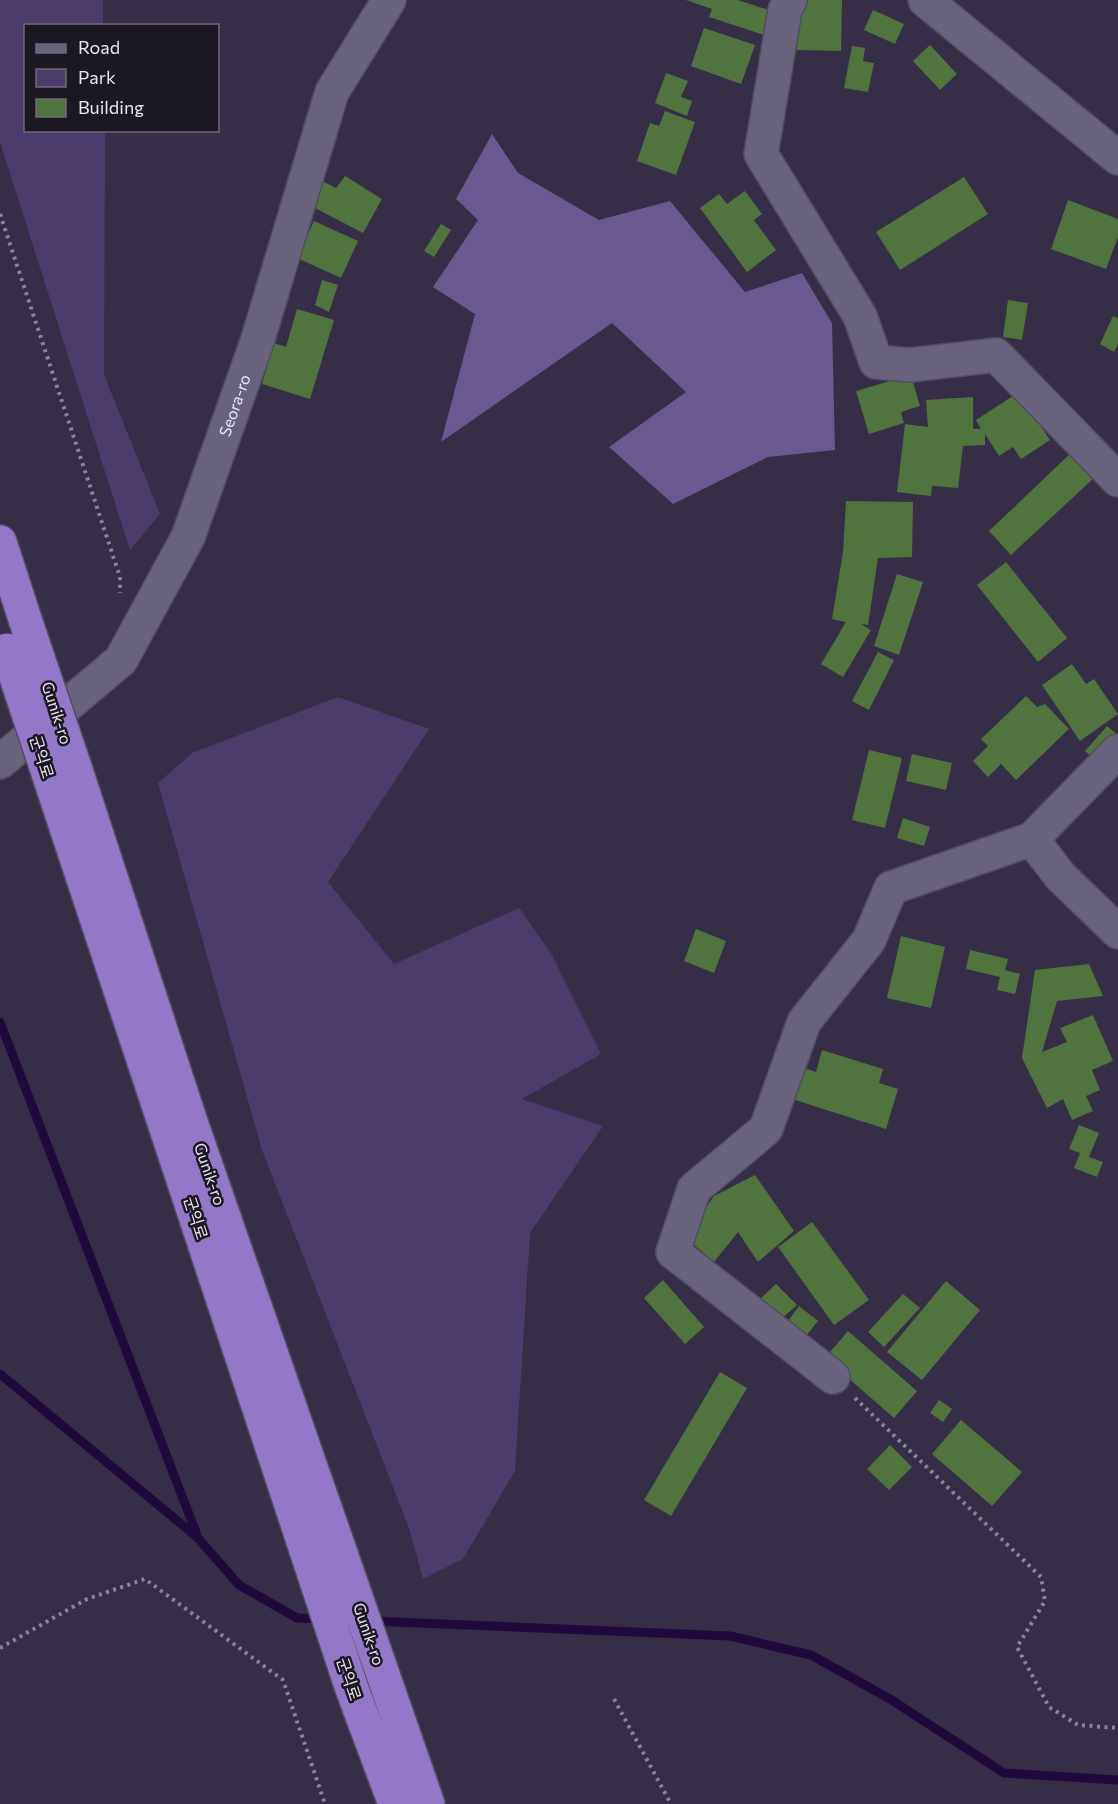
<svg xmlns="http://www.w3.org/2000/svg" width="1118" height="1804" viewBox="0 0 1118 1804" font-family="Commissioner,'Noto Sans KR',sans-serif">
<style>
.green{fill:#4c3c6c}
.forest{fill:#6a5890}
.lines{fill:none;stroke-linecap:round;stroke-linejoin:round}
.stream{stroke:#200a3c;stroke-width:9}
.building{fill:#51733e}
.minor-casing{stroke:#524c60;stroke-width:36}
.highway-casing{stroke:#524c60;stroke-width:36}
.path{stroke:#8a8599;stroke-width:4;stroke-dasharray:3 4.5;stroke-linecap:butt}
.minor{stroke:#69627c;stroke-width:33}
.highway{stroke:#9378c9;stroke-width:33}
.highway-bridge-casing{stroke:#524c60;stroke-width:36;stroke-linecap:butt}
.highway-bridge{stroke:#9378c9;stroke-width:33}
.labels{text-anchor:middle;stroke-width:5;stroke-linejoin:round;paint-order:stroke}
.street-label{font-size:16px;fill:#eae6f5;stroke:#1c1823}
</style>
<rect width="100%" height="100%" fill="#352e46"/>
<!-- green -->
<path class="green" d="M 0,0 L 103,0 L 103,25 L 26,26 L 26,130 L 105,131 L 104,375 L 160,514 L 130,550 L 0,142 Z
M 338,697 L 429,729 L 328,882 L 394,964 L 519,908 L 551,953 L 601,1054 L 522,1099 L 603,1126 L 530,1233 L 515,1471 L 463,1559 L 423,1579 L 409,1528 L 262,1150 L 158,783 L 192,753 Z"/>
<!-- forest -->
<path class="forest" d="M 492,134 L 518,173 L 599,220 L 670,201 L 745,292 L 802,273 L 832,323 L 835,450 L 768,457 L 673,504 L 609,447 L 686,392 L 612,323 L 441,442 L 475,314 L 433,287 L 478,220 L 456,199 Z"/>
<g class="lines">
<!-- stream -->
<path class="stream" d="M 0,1022 L 197,1535
M 0,1374 L 197,1537 L 239,1585 L 297,1618 L 324,1619
M 370,1621 L 730,1636 L 811,1655 L 890,1699 L 1004,1773 L 1118,1780"/>
</g>
<!-- building -->
<path class="building" d="M 686,0 L 738,0 L 775,12 L 767,36 L 709,17 L 712,9 Z
M 796,0 L 842,0 L 841,51 L 795,50 Z
M 873,10 L 904,24 L 895,44 L 864,30 Z
M 704,28 L 755,45 L 741,84 L 691,66 Z
M 930,45 L 957,74 L 940,90 L 913,61 Z
M 852,46 L 865,48 L 863,61 L 874,63 L 868,92 L 844,88 Z
M 666,73 L 688,81 L 681,97 L 692,101 L 687,116 L 655,103 Z
M 665,111 L 695,122 L 676,175 L 637,161 L 650,123 L 659,126 Z
M 345,176 L 382,199 L 363,233 L 315,208 L 322,181 L 336,188 Z
M 964,177 L 988,214 L 900,270 L 876,232 Z
M 745,191 L 762,214 L 754,220 L 776,250 L 747,272 L 700,208 L 719,194 L 727,204 Z
M 1068,200 L 1118,219 L 1118,237 L 1106,269 L 1051,249 Z
M 314,221 L 358,241 L 341,278 L 297,258 Z
M 441,224 L 451,230 L 434,257 L 424,251 Z
M 322,280 L 338,285 L 329,312 L 315,305 Z
M 1008,300 L 1028,303 L 1022,340 L 1003,337 Z
M 297,309 L 334,320 L 310,399 L 262,384 L 274,343 L 286,347 Z
M 1113,316 L 1118,318 L 1118,344 L 1114,352 L 1100,344 Z
M 911,375 L 920,406 L 901,412 L 904,423 L 869,434 L 856,391 Z
M 1019,392 L 1050,440 L 1021,459 L 1013,447 L 999,456 L 985,434 L 985,445 L 963,446 L 958,488 L 932,486 L 931,496 L 897,492 L 905,424 L 928,427 L 926,400 L 973,397 L 973,429 L 981,429 L 976,420 Z
M 1072,452 L 1095,477 L 1011,555 L 989,531 Z
M 846,501 L 913,502 L 912,557 L 878,558 L 868,625 L 861,624 L 871,630 L 843,677 L 821,664 L 846,622 L 832,619 L 843,552 Z
M 1006,562 L 1067,638 L 1038,662 L 977,585 Z
M 897,574 L 923,582 L 899,655 L 874,646 Z
M 878,652 L 894,660 L 869,710 L 852,701 Z
M 1072,664 L 1086,684 L 1094,679 L 1118,714 L 1080,741 L 1042,685 Z
M 1026,696 L 1037,707 L 1045,704 L 1069,729 L 1016,780 L 1001,764 L 988,777 L 973,761 L 988,746 L 981,739 Z
M 1107,726 L 1118,735 L 1096,761 L 1085,751 Z
M 869,750 L 902,758 L 885,828 L 852,820 Z
M 912,754 L 952,763 L 946,790 L 906,781 Z
M 903,818 L 930,827 L 924,846 L 897,838 Z
M 696,929 L 726,941 L 714,973 L 684,961 Z
M 901,936 L 945,947 L 931,1008 L 887,998 Z
M 970,950 L 1008,959 L 1005,970 L 1020,974 L 1015,994 L 997,990 L 1000,977 L 966,969 Z
M 1089,964 L 1103,996 L 1057,1001 L 1042,1052 L 1067,1042 L 1060,1028 L 1093,1015 L 1113,1061 L 1092,1070 L 1100,1090 L 1086,1096 L 1093,1111 L 1072,1120 L 1063,1099 L 1047,1108 L 1022,1058 L 1035,970 Z
M 822,1050 L 883,1069 L 879,1083 L 898,1089 L 886,1129 L 789,1098 L 798,1066 L 816,1072 Z
M 1079,1125 L 1099,1133 L 1089,1157 L 1103,1162 L 1097,1177 L 1074,1168 L 1080,1153 L 1069,1149 Z
M 755,1175 L 794,1231 L 758,1262 L 738,1232 L 714,1262 L 685,1237 L 714,1196 Z
M 812,1222 L 869,1300 L 834,1325 L 778,1247 Z
M 663,1280 L 704,1327 L 685,1344 L 644,1298 Z
M 946,1281 L 980,1310 L 922,1380 L 887,1352 Z
M 776,1284 L 797,1305 L 780,1320 L 760,1299 Z
M 903,1294 L 920,1308 L 884,1347 L 868,1332 Z
M 799,1306 L 818,1321 L 803,1340 L 785,1325 Z
M 848,1331 L 917,1391 L 894,1418 L 825,1358 Z
M 720,1372 L 747,1388 L 671,1516 L 644,1500 Z
M 939,1400 L 952,1409 L 943,1422 L 930,1413 Z
M 961,1420 L 1022,1472 L 992,1506 L 932,1454 Z
M 890,1445 L 912,1467 L 889,1490 L 867,1469 Z"/>
<g class="lines">
<defs>
<g id="minor">
<path d="M 790,0 L 785,10 L 761,154 L 860,316 L 876,362 L 911,365 L 996,355 L 1118,480"/>
<path d="M 925,0 L 1118,158"/>
<path id="s1" d="M 0,762 L 121,660 L 188,537 L 257,342 L 332,92 L 389,0"/>
<path d="M 1032,839 L 1060,876 L 1118,932"/>
<path d="M 833,1377 L 673,1252 L 694,1189 L 766,1129 L 804,1022 L 869,940 L 891,888 L 1032,839 L 1118,751"/>
</g>
<path id="highway" d="M 0,542 L 26,622
M 75,767 L 190,1119 L 428,1804
M 53,788 L 352,1689 L 395,1804"/>
</defs>
<!-- minor casing -->
<use href="#minor" class="minor-casing"/>
<!-- highway casing -->
<use href="#highway" class="highway-casing"/>
<!-- path -->
<path class="path" d="M 0,214 L 120,577 L 120,593
M 855,1398 L 1041,1577 L 1045,1601 L 1017,1647 L 1049,1707 L 1078,1725 L 1118,1728
M 0,1648 L 87,1599 L 145,1579 L 283,1680 L 325,1804
M 614,1699 L 671,1804"/>
<!-- minor -->
<use href="#minor" class="minor"/>
<!-- highway -->
<use href="#highway" class="highway"/>
<defs>
<path id="highway-bridge" d="M 26,622 L 75,767
M 7,650 L 53,788"/>
</defs>
<!-- highway-bridge casing -->
<use href="#highway-bridge" class="highway-bridge-casing"/>
<!-- highway-bridge -->
<use href="#highway-bridge" class="highway-bridge"/>
</g>
<g class="labels">
<!-- street labels -->
<g class="street-label">
<text dy="6" stroke="none"><textPath href="#s1" startOffset="438">Seora-ro</textPath></text>
<text transform="translate(57 713) rotate(72)" y="6">Gunik-ro</text>
<text transform="translate(42 757) rotate(72)" y="6">군익로</text>
<text transform="translate(210 1174) rotate(71)" y="6">Gunik-ro</text>
<text transform="translate(196 1218) rotate(72)" y="6">군익로</text>
<text transform="translate(369 1634) rotate(71)" y="6">Gunik-ro</text>
<text transform="translate(349 1679) rotate(71)" y="6">군익로</text>
</g>
</g>
<!-- legend -->
<rect x="24" y="24" width="195" height="108" fill="#1c1823" stroke="#6e6a77" stroke-width="1.5"/>
<rect x="36" y="44" width="30" height="9" fill="#69627c" stroke="#6e6a77" stroke-width="1.5"/>
<text x="78" y="54" font-size="18" fill="#eae6f5">Road</text>
<rect x="36" y="69" width="30" height="18" fill="#4c3c6c" stroke="#6e6a77" stroke-width="1.5"/>
<text x="78" y="84" font-size="18" fill="#eae6f5">Park</text>
<rect x="36" y="99" width="30" height="18" fill="#51733e" stroke="#6e6a77" stroke-width="1.5"/>
<text x="78" y="114" font-size="18" fill="#eae6f5">Building</text>
</svg>
